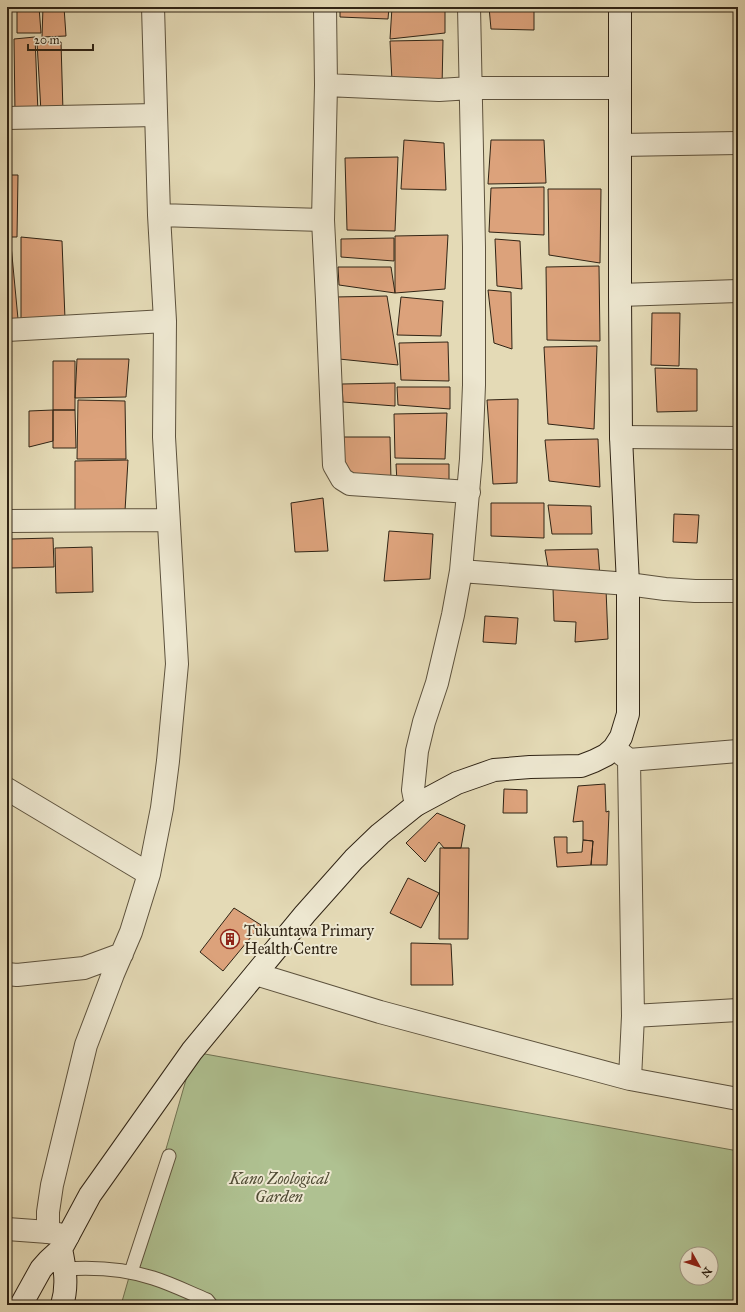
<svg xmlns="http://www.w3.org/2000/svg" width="745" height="1312" viewBox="0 0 745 1312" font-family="'IM FELL Great Primer',serif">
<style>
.green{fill:#afc191;stroke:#707253;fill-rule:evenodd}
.building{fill:#dca27b;stroke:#302415}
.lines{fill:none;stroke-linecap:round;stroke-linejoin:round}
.service-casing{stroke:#5d523d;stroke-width:15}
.minor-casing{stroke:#5d523d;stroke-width:24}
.tertiary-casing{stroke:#5d523d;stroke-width:24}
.secondary-casing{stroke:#302415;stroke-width:24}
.service{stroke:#ede7d0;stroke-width:13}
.minor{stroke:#ede7d0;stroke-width:22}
.tertiary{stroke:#ede7d0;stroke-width:22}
.secondary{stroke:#ede7d0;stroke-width:22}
.labels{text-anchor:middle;stroke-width:4;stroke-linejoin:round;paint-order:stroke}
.poi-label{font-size:16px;fill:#302415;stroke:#ede7d0;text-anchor:start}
.park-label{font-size:16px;font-style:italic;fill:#504b34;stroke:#ede7d0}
</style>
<rect width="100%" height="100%" fill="#e4dab6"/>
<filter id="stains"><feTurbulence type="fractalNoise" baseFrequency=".005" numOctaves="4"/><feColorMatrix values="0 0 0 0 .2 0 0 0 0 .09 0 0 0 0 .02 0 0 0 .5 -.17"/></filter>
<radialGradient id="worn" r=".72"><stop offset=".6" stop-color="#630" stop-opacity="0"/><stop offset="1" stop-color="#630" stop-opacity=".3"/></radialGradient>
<!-- green -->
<path class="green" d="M 194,1052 L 738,1151 L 738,1305 L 121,1305 ZM 687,1254 L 711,1254 L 711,1278 L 687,1278 Z"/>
<!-- building -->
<path class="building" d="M 7,7 L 10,7 L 11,36 L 7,36 Z
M 17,7 L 39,7 L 41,33 L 17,33 Z
M 43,7 L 64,7 L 66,36 L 42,37 Z
M 340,7 L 389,7 L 388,19 L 340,17 Z
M 392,7 L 445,7 L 445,33 L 390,39 Z
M 489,7 L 534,7 L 534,30 L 491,29 Z
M 35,37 L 38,113 L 15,113 L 14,39 Z
M 443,40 L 442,87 L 392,81 L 390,41 Z
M 37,42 L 61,42 L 63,112 L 41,112 Z
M 404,140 L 444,143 L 446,190 L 401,189 Z
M 491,140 L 544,140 L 546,183 L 488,184 Z
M 398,157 L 395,231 L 347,230 L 345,158 Z
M 7,175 L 18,175 L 17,237 L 7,237 Z
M 544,187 L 544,235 L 489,232 L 491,188 Z
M 548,189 L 601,189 L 600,263 L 549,255 Z
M 448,235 L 445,289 L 395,293 L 395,236 Z
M 21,237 L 62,241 L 65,319 L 21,324 Z
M 394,238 L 394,261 L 341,257 L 341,239 Z
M 495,239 L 520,241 L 522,289 L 497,286 Z
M 7,244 L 11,245 L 18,319 L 7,319 Z
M 599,266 L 600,341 L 547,340 L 546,267 Z
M 338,267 L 391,267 L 395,293 L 339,285 Z
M 488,290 L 511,292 L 512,349 L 494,343 Z
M 387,296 L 398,365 L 339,359 L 334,297 Z
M 401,297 L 443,301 L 441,336 L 397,335 Z
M 652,313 L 680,313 L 679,366 L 651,365 Z
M 448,342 L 449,381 L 401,380 L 399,343 Z
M 597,346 L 594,429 L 548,424 L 544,347 Z
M 77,359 L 129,359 L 126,397 L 75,398 Z
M 53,361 L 75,361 L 75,410 L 53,410 Z
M 655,368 L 697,369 L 697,411 L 657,412 Z
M 395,383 L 395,406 L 343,402 L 342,384 Z
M 397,387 L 450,387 L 450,409 L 398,405 Z
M 518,399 L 517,483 L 493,484 L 487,400 Z
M 78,400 L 125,401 L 126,459 L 77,459 Z
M 53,410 L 75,410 L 76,448 L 53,448 Z
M 53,410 L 53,441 L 29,447 L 29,411 Z
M 447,413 L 445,459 L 395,458 L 394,414 Z
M 337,437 L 390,437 L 391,481 L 343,477 Z
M 598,439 L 600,487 L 549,481 L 545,440 Z
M 128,460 L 125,511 L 75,512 L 75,461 Z
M 396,464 L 449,464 L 449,486 L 397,482 Z
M 323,498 L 328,551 L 295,552 L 291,503 Z
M 491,503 L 544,503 L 544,538 L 491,536 Z
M 548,505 L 591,506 L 592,534 L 552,534 Z
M 674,514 L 699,515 L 697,543 L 673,542 Z
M 389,531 L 433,534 L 430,579 L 384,581 Z
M 53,538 L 54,567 L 11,568 L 11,539 Z
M 92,547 L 93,592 L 56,593 L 55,548 Z
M 598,549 L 600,577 L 549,573 L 545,550 Z
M 553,588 L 606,589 L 608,639 L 575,642 L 576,622 L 554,621 Z
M 485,616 L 518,618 L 516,644 L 483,642 Z
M 605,784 L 606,812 L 609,811 L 607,865 L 591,865 L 593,841 L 583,840 L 583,821 L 573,822 L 578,786 Z
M 504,789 L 527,790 L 527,813 L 503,813 Z
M 437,813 L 465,825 L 461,848 L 444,848 L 439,842 L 425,862 L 406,843 Z
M 554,837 L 567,837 L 567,853 L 582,852 L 583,840 L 593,841 L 591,865 L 557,867 Z
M 440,848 L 469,848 L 468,939 L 439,939 Z
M 408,878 L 439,893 L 421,928 L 390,913 Z
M 234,908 L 261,925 L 223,971 L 200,952 Z
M 411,943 L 451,944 L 453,985 L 411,985 Z
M 7,1139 L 11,1139 L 11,1171 L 7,1171 Z"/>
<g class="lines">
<defs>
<path id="service" d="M 65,1269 C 95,1267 125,1269 153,1278 C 172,1284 190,1293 207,1300 L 211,1305
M 131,1272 L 169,1156"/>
<path id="minor" d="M 325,7 L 326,85 L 323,220 L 327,300 L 334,465 L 342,479 L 350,484 L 469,492
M 326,85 L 439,90 L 471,88 L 620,88
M 7,118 L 156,115
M 620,145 L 738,143
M 159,215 L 323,220
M 620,295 L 738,291
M 7,330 L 165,321
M 621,437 L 738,438
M 7,521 L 168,520
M 461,571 L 628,584 L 665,589 L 695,591 L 738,591
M 619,752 L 629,760 L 738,751
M 629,760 L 633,1016 L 630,1079
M 7,789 L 149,874
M 416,805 L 413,790 L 417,751 L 424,722 L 437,683 L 453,615 L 461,571 L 471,459 L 474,385 L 474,247 L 469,7
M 7,974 L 17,975 L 84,968 L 122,954
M 256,974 L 380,1012 L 630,1079 L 738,1099
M 633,1016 L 738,1010
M 48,1232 L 48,1212 L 52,1185 L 86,1045 L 113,974 L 131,932 L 149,874 L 162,808 L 168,761 L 177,664 L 164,437 L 165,321 L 159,215 L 153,7"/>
<path id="tertiary" d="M 7,1229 L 48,1232 L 68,1236"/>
<path id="secondary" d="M 61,1249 C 65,1268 68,1286 62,1305
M 21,1305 L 41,1269 L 49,1260 L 61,1249 L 90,1195 L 192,1051 L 305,914 L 354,859 L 380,834 L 416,805 L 457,783 L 494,770 L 530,767 L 581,766 L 594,761 L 606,755 L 614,748 L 621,737 L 628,714 L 628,584 L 621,437 L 620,295 L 620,7"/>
</defs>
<!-- service casing -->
<use href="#service" class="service-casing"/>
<!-- minor casing -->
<use href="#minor" class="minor-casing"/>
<!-- tertiary casing -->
<use href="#tertiary" class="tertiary-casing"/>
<!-- secondary casing -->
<use href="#secondary" class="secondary-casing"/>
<!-- service -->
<use href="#service" class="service"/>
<!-- minor -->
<use href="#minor" class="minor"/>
<!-- tertiary -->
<use href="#tertiary" class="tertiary"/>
<!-- secondary -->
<use href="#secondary" class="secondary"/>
</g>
<!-- icons -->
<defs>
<symbol id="building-ring" viewBox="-11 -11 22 22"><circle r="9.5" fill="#ede7d0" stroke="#8f2418" stroke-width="1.5"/><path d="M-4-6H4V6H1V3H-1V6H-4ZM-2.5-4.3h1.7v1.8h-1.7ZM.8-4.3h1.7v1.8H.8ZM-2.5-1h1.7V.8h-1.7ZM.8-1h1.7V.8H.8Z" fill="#8f2418"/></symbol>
</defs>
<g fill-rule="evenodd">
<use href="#building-ring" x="219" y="928" width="22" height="22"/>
</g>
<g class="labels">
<!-- poi labels -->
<g class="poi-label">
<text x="244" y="936">Tukuntawa Primary<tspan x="244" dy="18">Health Centre</tspan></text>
</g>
<!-- park labels -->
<g class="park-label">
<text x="279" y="1184">Kano Zoological<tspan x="279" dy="18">Garden</tspan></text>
</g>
</g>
<!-- margin -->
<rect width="745" height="1312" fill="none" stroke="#e4dab6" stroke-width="24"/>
<rect x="8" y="8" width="729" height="1296" fill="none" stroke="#302415" stroke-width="2"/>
<rect x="12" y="12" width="721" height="1288" fill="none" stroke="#302415"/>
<!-- north arrow -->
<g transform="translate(699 1266) rotate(129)"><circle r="19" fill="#ede7d0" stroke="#a19985"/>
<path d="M0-3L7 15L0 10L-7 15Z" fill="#8f2418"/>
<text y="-6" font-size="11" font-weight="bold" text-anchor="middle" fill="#302415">N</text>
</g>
<!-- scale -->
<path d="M28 44v6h65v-6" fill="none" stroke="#302415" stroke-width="2"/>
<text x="34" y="44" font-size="12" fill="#302415" stroke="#ede7d0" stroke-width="3" paint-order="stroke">20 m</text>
<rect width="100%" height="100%" filter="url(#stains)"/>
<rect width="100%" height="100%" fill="url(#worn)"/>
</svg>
